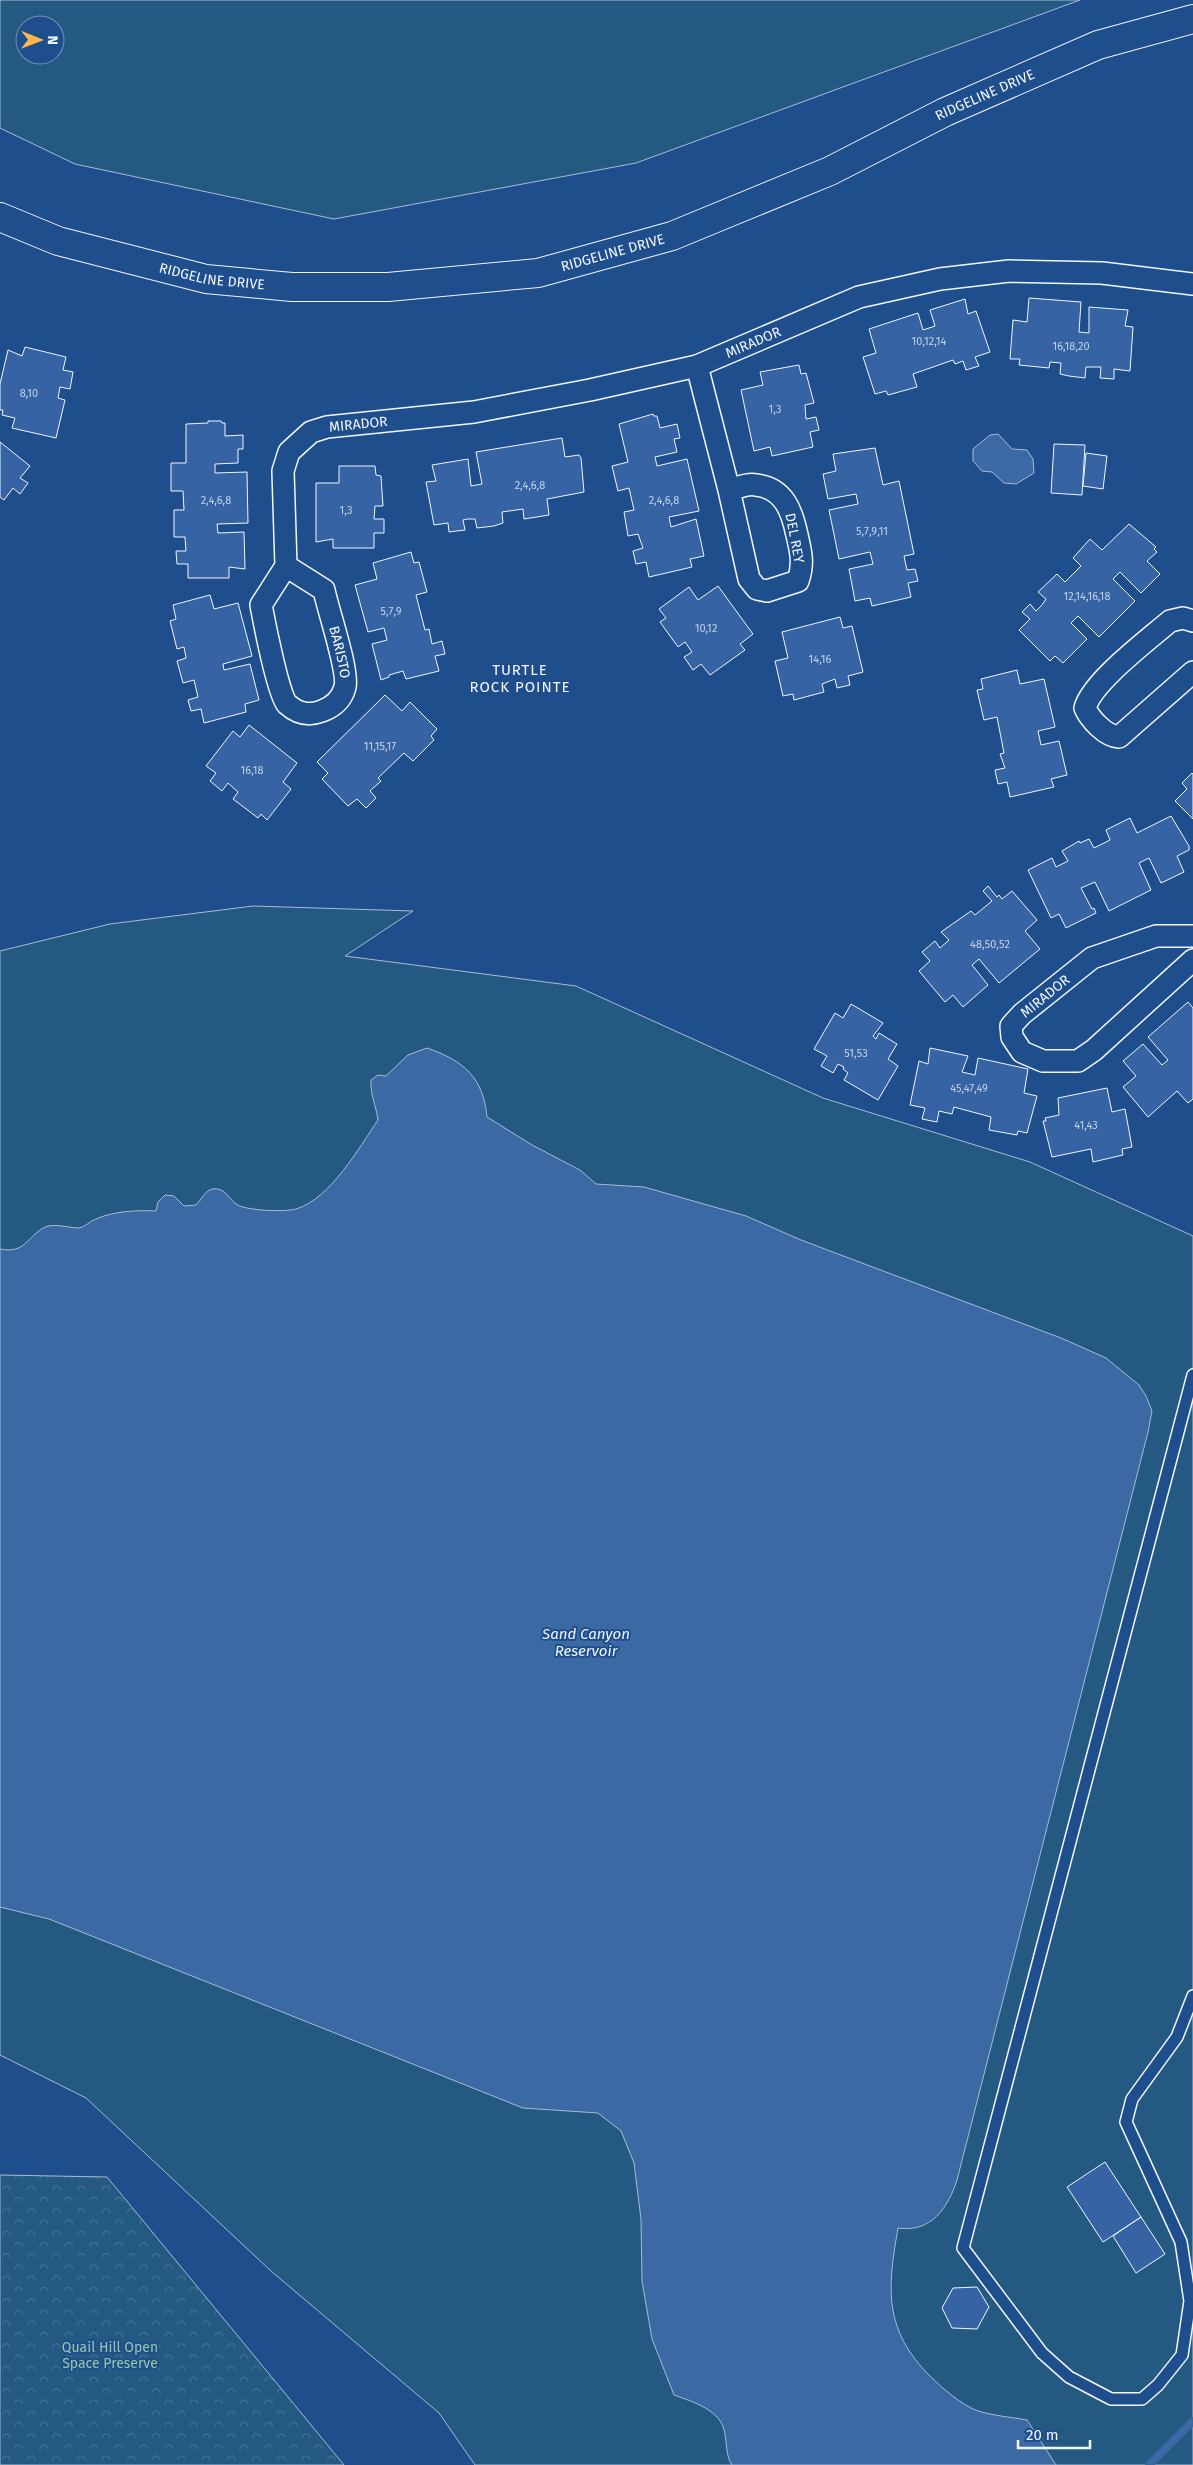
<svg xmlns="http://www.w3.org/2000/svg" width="1193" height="2465" viewBox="0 0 1193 2465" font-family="'Fira Sans',sans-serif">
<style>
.grass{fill:#245a82;stroke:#a8bbd7;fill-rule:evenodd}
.park{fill:url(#park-crowns);stroke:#a8bbd7}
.water{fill:#3b69a3;stroke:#a8bbd7}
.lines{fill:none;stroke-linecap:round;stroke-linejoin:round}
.stream{stroke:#3b69a3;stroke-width:8}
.building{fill:#3563a3;stroke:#f2f6ff}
.lane-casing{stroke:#f2f6ff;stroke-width:14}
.street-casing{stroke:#f2f6ff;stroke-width:24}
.secondary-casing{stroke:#f2f6ff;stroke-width:30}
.lane{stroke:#1f4e8c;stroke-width:11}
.street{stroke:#1f4e8c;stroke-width:21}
.secondary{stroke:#1f4e8c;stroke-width:28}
.labels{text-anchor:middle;stroke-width:4;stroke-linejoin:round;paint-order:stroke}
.number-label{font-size:11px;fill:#c3d1e8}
.street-label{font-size:14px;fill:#f2f6ff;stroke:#1f4e8c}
.park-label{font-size:14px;fill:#97c8a6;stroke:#1f4e8c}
.neighbourhood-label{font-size:15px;letter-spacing:1px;fill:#f2f6ff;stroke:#1f4e8c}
.water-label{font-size:15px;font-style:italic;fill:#f2f6ff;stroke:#1f4e8c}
</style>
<defs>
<pattern id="park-crowns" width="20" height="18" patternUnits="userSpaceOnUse" patternTransform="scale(1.25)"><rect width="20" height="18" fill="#245a82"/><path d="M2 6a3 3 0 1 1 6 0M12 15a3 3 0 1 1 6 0" fill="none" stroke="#447295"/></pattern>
</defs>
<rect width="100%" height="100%" fill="#1f4e8c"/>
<!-- grass -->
<path class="grass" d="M 0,0 L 1080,0 L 636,163 L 334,219 L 75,164 L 0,128 ZM 25,25 L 55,25 L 55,55 L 25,55 Z
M 253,906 L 413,911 L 345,956 L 576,986 L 823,1098 L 1030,1162 L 1193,1236 L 1193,2465 L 475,2465 L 439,2413 L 271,2271 L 86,2098 L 0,2055 L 0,951 L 110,924 Z"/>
<!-- park -->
<path class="park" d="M 0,2175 L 107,2177 L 344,2465 L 0,2465 Z"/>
<!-- water -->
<path class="water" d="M 998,434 L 1012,449 L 1027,450 L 1033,459 L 1034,473 L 1016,484 L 1004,483 L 992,472 L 982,471 L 973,461 L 973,449 L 990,435 Z
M 427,1048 C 464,1061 483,1077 487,1117 L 532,1145 L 580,1170 L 596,1184 L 644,1187 L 746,1216 L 801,1240 L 1061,1338 L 1106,1358 L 1139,1385 L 1146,1396 L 1152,1411 L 1148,1432 L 957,2180 C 948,2208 931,2233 898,2228 C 888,2286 883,2326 926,2372 C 939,2385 954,2399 971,2408 C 984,2415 1011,2417 1027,2420 L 1056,2465 L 732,2465 C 726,2456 727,2445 725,2434 C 722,2410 693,2402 674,2395 L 652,2339 L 642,2281 L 641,2219 L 634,2163 L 621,2131 L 598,2113 L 523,2108 L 49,1919 L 0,1907 L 0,1249 C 26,1254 26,1237 45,1227 C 55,1223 69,1228 79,1228 C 85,1227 90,1221 96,1219 C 114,1211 137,1210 156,1211 L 158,1202 L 165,1195 L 174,1196 L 184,1206 L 196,1205 C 201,1200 205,1191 212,1189 C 225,1187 228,1198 236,1204 C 245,1211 286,1212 296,1209 C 330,1199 359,1148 378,1120 C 376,1105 370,1095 371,1080 L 378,1075 L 386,1076 L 408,1055 Z"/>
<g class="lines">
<!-- stream -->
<path class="stream" d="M 1149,2465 L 1193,2421"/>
</g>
<!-- building -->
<path class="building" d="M 1029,298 L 1081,302 L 1079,332 L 1089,333 L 1089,307 L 1128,310 L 1125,326 L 1133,327 L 1130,371 L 1114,369 L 1114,379 L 1100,378 L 1101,367 L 1086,367 L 1085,378 L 1069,376 L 1060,374 L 1061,363 L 1050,362 L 1049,368 L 1019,365 L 1020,359 L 1010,359 L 1013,320 L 1027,322 Z
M 965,299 L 968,314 L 976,311 L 990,352 L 975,357 L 979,366 L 966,370 L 963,361 L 955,364 L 953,360 L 913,374 L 917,387 L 888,395 L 886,391 L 875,394 L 863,357 L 876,353 L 869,329 L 918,313 L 923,330 L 935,326 L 930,310 Z
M 25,347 L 66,357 L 63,370 L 73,372 L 70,389 L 60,387 L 58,398 L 65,400 L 56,438 L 12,428 L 15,418 L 2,415 L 3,410 L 0,410 L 0,384 L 8,350 L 22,356 Z
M 799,365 L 801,374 L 806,373 L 814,403 L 805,405 L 806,419 L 816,417 L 819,430 L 810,432 L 813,447 L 772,456 L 770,447 L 754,451 L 741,390 L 763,385 L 760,372 Z
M 653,414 L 654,416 L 657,416 L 660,428 L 677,424 L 680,438 L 674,439 L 677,452 L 655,457 L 657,466 L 687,459 L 699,511 L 669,517 L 671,527 L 696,519 L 704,556 L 690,559 L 692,567 L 649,577 L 646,562 L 636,564 L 633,551 L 643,548 L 638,534 L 628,536 L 624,512 L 634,510 L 629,488 L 618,491 L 612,466 L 628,462 L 619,424 Z
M 208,421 L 221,421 L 222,423 L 225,423 L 225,436 L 243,435 L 243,449 L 238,449 L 238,463 L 215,464 L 215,473 L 247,472 L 248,523 L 217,524 L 218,533 L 244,532 L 245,569 L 229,567 L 229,578 L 188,578 L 188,564 L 177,564 L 176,551 L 186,551 L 185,537 L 174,537 L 174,510 L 184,510 L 183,491 L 171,491 L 171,463 L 186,463 L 186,424 L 208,423 Z
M 562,438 L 565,457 L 579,455 L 581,458 L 584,492 L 547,499 L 549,515 L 524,519 L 523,509 L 502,512 L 503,523 L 494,526 L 477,528 L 475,519 L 467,519 L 463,520 L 465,530 L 449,532 L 448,523 L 434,525 L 426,482 L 436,481 L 432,465 L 468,459 L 471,486 L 482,484 L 476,452 Z
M 0,442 L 30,466 L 20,478 L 28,483 L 20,494 L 13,488 L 4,500 L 0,497 Z
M 1054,444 L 1085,445 L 1082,495 L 1051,493 Z
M 875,448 L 883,485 L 899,481 L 914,554 L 904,556 L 907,570 L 915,569 L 918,581 L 908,583 L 911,597 L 872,606 L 870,598 L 855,601 L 849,569 L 873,564 L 870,552 L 839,559 L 829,510 L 858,504 L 856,494 L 828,499 L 823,474 L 836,471 L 833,454 Z
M 1086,453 L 1107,456 L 1103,489 L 1083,486 Z
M 339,466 L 375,466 L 376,475 L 381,476 L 383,506 L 375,506 L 374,519 L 384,519 L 384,533 L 374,533 L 374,548 L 333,548 L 333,539 L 316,542 L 316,483 L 339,483 Z
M 1129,524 L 1156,547 L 1154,549 L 1157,552 L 1147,561 L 1160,574 L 1141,593 L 1120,572 L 1113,579 L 1135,601 L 1099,637 L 1078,616 L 1071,623 L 1087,639 L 1063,663 L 1055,656 L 1050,661 L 1019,630 L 1030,619 L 1022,612 L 1030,604 L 1036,611 L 1042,605 L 1046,599 L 1038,592 L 1057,574 L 1065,582 L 1081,566 L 1073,558 L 1090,539 L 1102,550 Z
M 411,552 L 414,563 L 419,562 L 427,592 L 416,595 L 425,630 L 429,629 L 432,644 L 442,641 L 445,654 L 435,656 L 439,671 L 406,679 L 403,671 L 389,675 L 389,677 L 381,680 L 372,644 L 387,640 L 384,628 L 368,632 L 355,585 L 377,579 L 373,563 Z
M 718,586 L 753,634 L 740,644 L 745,650 L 710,675 L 701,664 L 693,670 L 684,657 L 692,652 L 685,642 L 678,647 L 660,622 L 666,618 L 659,609 L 689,587 L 698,600 Z
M 210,595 L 214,609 L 238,603 L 252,656 L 223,664 L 224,670 L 250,664 L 259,700 L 245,704 L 246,712 L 204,723 L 201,709 L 191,711 L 188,700 L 198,697 L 194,680 L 183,683 L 177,661 L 186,658 L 184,647 L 177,649 L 170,621 L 176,619 L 173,605 Z
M 840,617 L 843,628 L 852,626 L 863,672 L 848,676 L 850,685 L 837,688 L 835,679 L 822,684 L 824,692 L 794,700 L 793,694 L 783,696 L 775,661 L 788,658 L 782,632 Z
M 1017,670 L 1020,684 L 1044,679 L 1055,727 L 1038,731 L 1041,745 L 1059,741 L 1067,775 L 1051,779 L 1054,787 L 1010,797 L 1007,782 L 998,784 L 995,770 L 1005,768 L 1000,754 L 1004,753 L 997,717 L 984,720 L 977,690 L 983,689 L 981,679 Z
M 385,695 L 402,711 L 410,702 L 437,729 L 431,736 L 434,740 L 413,761 L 404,753 L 378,778 L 381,781 L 370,791 L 376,798 L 366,808 L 357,799 L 348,806 L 322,779 L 328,773 L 317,762 Z
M 249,725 L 297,763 L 283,782 L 291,789 L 267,820 L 261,814 L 258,818 L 233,799 L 238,792 L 228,783 L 222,791 L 210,781 L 216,773 L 206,766 L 233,731 L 240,737 Z
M 1192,773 L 1193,774 L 1193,819 L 1175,801 L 1187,789 L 1182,783 Z
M 1171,816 L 1189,846 L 1189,850 L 1177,856 L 1184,872 L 1161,883 L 1149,858 L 1139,863 L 1151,890 L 1109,911 L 1095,882 L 1081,888 L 1092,909 L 1094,908 L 1096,913 L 1066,928 L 1059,914 L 1051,918 L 1028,870 L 1052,858 L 1056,867 L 1068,861 L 1062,851 L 1079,841 L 1080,843 L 1089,839 L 1094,848 L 1110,840 L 1106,830 L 1130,818 L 1137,833 Z
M 988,886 L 997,897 L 999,895 L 1002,899 L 1012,891 L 1037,920 L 1025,931 L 1040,949 L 999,983 L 979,959 L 972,965 L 988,985 L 963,1007 L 953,995 L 945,1002 L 919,971 L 930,961 L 922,952 L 935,941 L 940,948 L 949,940 L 941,932 L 971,911 L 975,915 L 992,901 L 983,891 Z
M 1188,1002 L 1193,1008 L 1193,1099 L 1188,1103 L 1177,1091 L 1148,1117 L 1123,1087 L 1136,1076 L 1123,1061 L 1143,1044 L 1162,1065 L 1168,1060 L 1148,1037 Z
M 851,1004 L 883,1023 L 873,1036 L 876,1039 L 879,1033 L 897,1044 L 888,1059 L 898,1066 L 878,1100 L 844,1080 L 848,1073 L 843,1069 L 844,1067 L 838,1064 L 833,1073 L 821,1066 L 827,1056 L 814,1049 L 835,1013 L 843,1018 Z
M 930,1048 L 968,1056 L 962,1072 L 975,1075 L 978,1058 L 1028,1069 L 1024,1093 L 1037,1096 L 1027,1133 L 1018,1131 L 1017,1135 L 989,1130 L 991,1117 L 954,1107 L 952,1114 L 939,1111 L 937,1122 L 922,1119 L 925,1108 L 910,1105 L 919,1061 L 928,1064 Z
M 1107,1088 L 1112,1112 L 1125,1109 L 1132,1147 L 1122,1149 L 1123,1155 L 1093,1162 L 1091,1149 L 1052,1157 L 1043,1121 L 1046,1121 L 1045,1118 L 1059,1115 L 1058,1098 Z
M 1105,2162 L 1141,2217 L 1103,2242 L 1067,2187 Z
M 1141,2217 L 1165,2254 L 1136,2273 L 1113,2236 Z
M 977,2287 L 989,2307 L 977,2329 L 952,2328 L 942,2308 L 953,2288 Z"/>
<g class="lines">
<defs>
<path id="lane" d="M 1193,1375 L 963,2248 L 1042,2353 L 1069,2377 L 1111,2399 L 1142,2399 L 1158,2385 L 1182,2355 L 1190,2301 L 1181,2242 L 1126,2122 L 1132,2099 L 1177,2037 L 1193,1996"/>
<g id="street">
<path d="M 697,366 L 729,490 L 749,579 L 757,589 L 767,591 L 798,581 C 804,564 801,552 797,535 C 792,511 784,488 756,485 C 748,483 737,488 729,490"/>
<path id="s1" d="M 286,566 L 324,590 C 328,610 349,671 345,687 C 342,699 333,707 322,711 C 309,716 298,714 287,704 C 279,697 264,621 261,605 L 286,566 L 283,471 L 289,452 L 311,432 L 327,427 L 474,412 L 590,390 L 697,366 L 859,297 L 940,279 L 1009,271 L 1102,273 L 1193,284"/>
<path d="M 1193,621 L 1183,618 L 1170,621 C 1148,640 1092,682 1085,708 C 1090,719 1105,736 1119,737 L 1193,672"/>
<path d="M 1193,936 L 1156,936 L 1092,958 L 1022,1014 L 1011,1026 L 1012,1037 L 1022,1052 L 1043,1061 L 1078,1061 L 1094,1050 L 1193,960"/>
</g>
<g id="secondary">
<path id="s2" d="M 0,217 L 58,241 L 206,279 L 292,287 L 388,287 L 538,273 L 672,236 L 830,171 L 945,112 L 1098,45 L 1193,19"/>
</g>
</defs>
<!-- lane casing -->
<use href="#lane" class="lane-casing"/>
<!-- street casing -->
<use href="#street" class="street-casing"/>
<!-- secondary casing -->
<use href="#secondary" class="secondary-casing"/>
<!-- lane -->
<use href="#lane" class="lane"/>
<!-- street -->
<use href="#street" class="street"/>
<!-- secondary -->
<use href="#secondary" class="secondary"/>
</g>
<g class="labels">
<!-- number labels -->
<g class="number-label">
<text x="929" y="345">10,12,14</text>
<text x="1071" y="350">16,18,20</text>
<text x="29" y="397">8,10</text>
<text x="775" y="413">1,3</text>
<text x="530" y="489">2,4,6,8</text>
<text x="216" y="504">2,4,6,8</text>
<text x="664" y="504">2,4,6,8</text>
<text x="346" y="514">1,3</text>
<text x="872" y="535">5,7,9,11</text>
<text x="1087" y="600">12,14,16,18</text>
<text x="391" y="615">5,7,9</text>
<text x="706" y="632">10,12</text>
<text x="820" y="663">14,16</text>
<text x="380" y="750">11,15,17</text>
<text x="252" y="774">16,18</text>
<text x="990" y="948">48,50,52</text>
<text x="856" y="1057">51,53</text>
<text x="969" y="1092">45,47,49</text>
<text x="1086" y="1129">41,43</text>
</g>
<!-- street labels -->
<g class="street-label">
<text dy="5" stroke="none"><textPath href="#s2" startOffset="1031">RIDGELINE DRIVE</textPath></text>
<text dy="5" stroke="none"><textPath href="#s2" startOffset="626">RIDGELINE DRIVE</textPath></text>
<text dy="5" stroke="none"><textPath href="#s2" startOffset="221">RIDGELINE DRIVE</textPath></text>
<text dy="5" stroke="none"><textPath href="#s1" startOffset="964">MIRADOR</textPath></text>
<text dy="5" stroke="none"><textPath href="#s1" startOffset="559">MIRADOR</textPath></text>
<text transform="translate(795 538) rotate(79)" y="5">DEL REY</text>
<text dy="5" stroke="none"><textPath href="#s1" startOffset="109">BARISTO</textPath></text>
<text transform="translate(1045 996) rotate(-39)" y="5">MIRADOR</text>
</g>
<!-- park labels -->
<g class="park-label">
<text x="110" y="2352">Quail Hill Open<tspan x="110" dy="16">Space Preserve</tspan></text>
</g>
<!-- neighbourhood labels -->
<g class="neighbourhood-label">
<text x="520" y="675">TURTLE<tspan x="520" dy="17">ROCK POINTE</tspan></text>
</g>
<!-- water labels -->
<g class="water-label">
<text x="586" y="1639">Sand Canyon<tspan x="586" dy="17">Reservoir</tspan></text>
</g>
</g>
<!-- north arrow -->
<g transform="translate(40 40) rotate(91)"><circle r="24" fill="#1f4e8c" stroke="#7391ba"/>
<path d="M0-4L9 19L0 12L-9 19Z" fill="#ffb74d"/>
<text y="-8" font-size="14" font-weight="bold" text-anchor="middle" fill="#f2f6ff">N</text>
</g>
<!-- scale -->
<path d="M1018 2440v8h72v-8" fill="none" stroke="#f2f6ff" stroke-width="2.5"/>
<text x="1026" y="2440" font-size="15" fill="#f2f6ff" stroke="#1f4e8c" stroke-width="4" paint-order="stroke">20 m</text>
</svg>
